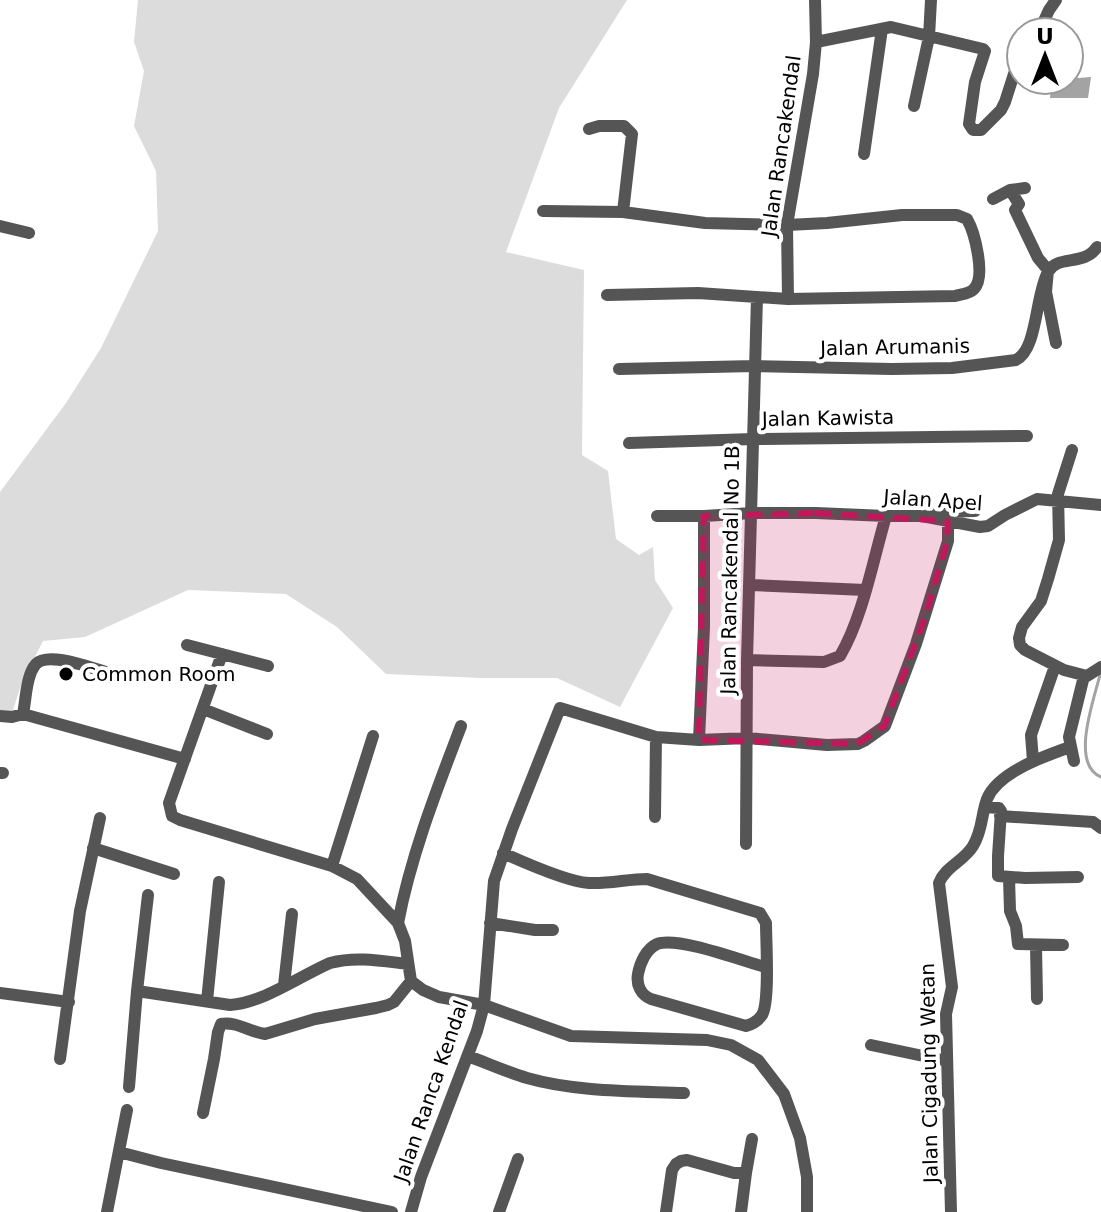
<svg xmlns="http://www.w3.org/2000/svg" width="1101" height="1212" viewBox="0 0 1101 1212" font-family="'DejaVu Sans',sans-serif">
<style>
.green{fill:#dcdcdc}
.water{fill:#a3a3a3}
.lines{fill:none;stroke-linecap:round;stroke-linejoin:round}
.stream{stroke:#a3a3a3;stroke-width:3}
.minor{stroke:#555;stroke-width:12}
.marked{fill:#c2185b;fill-opacity:0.2;stroke:#c2185b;stroke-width:6;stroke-dasharray:16 10;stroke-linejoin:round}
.poi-dot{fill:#000;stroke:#fff;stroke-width:3}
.labels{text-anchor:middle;stroke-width:8;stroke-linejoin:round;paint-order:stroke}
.street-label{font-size:20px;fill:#000;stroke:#fff}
.poi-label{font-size:20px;fill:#000;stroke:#fff;text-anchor:start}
</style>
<rect width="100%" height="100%" fill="#fff"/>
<!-- green -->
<path class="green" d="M 138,0 L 627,0 L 559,108 L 506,252 L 584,270 L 582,455 L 608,471 L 616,539 L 639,555 L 653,547 L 655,580 L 673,608 L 620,707 L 557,678 L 482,678 L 386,674 L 337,627 L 286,594 L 188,590 L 85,637 L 43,641 L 22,682 L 12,713 L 0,710 L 0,492 L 66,403 L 101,348 L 158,231 L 156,171 L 134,126 L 144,71 L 134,42 Z"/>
<!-- water -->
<path class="water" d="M 1091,77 L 1088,98 L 1050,98 L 1052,80 Z"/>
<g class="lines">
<!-- stream -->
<path class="stream" d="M 1101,671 C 1095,697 1069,764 1101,777"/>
<!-- minor -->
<path class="minor" d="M 1039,32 L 1049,10 L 1056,0
M 816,42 L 891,27 L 983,49 L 985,51 L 975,82 L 969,124 L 973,130 L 981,130 L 1001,110 L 1005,102 L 1021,52
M 914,106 L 929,37 L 931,0
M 589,129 L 599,126 L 624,126 L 632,134 L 623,212
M 864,154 L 882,29
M 1025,188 L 1010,190 L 1019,204 L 1015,210 L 1038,258 L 1048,270 L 1046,292 L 1056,343
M 993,199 L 1010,190
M 543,211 L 623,212 L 705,223 L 787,225 L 827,223 L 902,215 L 957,215 L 967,219 C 975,233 986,277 974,289 C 969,294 962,294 955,296 L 788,299 L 698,293 L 607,295
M 0,226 L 29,233
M 788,299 L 787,225 L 813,74 L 816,42 L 815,0
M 619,369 L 755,366 L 892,369 L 952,368 L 1016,360 C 1038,349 1035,295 1048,272 C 1057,254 1084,267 1097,247
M 629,443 L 753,439 L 1027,436
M 1072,450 L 1058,494 L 1059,540 L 1048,579 L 1041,601 L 1022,627 L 1019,638 L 1020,645 L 1025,650 L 1064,670 L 1087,676 L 1101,667
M 926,512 L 975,511
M 657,516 L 704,516 L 752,513 L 816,513 L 886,516 L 922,516 L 980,527 L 988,526 L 1005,515 L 1037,499 L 1101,505
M 751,585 L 865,590
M 187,645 L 268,666
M 222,654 L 169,803 L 172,816 L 180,820 L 332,866 L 357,879 L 398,923 L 405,941 L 411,981 L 423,990 L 439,997 L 484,1005 L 571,1036 L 707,1040 L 731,1045 L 758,1060 L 784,1094 L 800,1138 L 807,1177 L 807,1212
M 747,660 L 824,662 L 840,656 C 863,617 873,560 886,516
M 203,709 L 267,734
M 23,714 L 185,759
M 23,714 C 26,700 26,675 36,664 C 48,651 91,668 106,672
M 0,716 L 12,717 L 23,714
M 699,740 L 704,627 L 704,516
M 1033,761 L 1031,735 L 1055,666
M 1074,761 L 1069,737 L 1084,676
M 0,773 L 3,773
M 985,807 L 999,808 L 1001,811 L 998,856 L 998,876 L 1025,878 L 1078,877
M 1000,816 L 1093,822 L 1101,828
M 655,817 L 656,737
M 746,844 L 747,660 L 757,297
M 93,848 L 174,874
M 503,853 C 523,862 568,882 589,883 C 609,884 628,879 647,879 L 760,913 L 766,923 C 766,942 770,1002 762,1015 C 758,1021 753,1024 746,1026 L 651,999 C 641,995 636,985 638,974 C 640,963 646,949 657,944 C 677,936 743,961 765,967
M 332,866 L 373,736
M 1009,878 L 1010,911 L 1016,926 L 1018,944 L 1063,945
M 398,923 C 411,855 437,789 461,726
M 490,923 L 535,930 L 553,930
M 1036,945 L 1037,999
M 284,985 L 292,914
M 137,991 L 230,1005 C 265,1002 298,977 330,963 C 356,956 382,961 408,964
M 0,993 L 69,1002
M 207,1001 L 219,882
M 871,1045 L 947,1061
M 468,1056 C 487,1063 507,1072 527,1078 C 576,1092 633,1091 684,1093
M 60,1059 L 80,911 L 100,818
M 129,1087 L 137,991 L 148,895
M 203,1113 L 214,1059 L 218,1032 L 221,1024 C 236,1021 250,1032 265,1034 L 315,1019 L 376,1008 L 388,1005 L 394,1002 L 411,981
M 119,1152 L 161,1163 L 392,1212
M 107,1212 L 127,1110
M 411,1212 L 421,1177 L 477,1031 L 484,1005 L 494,881 L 512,829 L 560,708 L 656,737 L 699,740 L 748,738 L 827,745 L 858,744 L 864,741 L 885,726 L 916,644 L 948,541 L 948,521
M 499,1212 L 518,1159
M 666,1212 L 672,1170 L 676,1164 L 681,1161 L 687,1160 L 734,1173 L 746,1173 L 752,1139
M 741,1212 L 746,1173
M 951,1212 L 946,1014 L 952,987 L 939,883 C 945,867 964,861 973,846 C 983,829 981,815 987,799 C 998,772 1045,756 1070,747"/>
</g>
<!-- marked area -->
<path class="marked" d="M 816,513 L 948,521 L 948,541 L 925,619 L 885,726 L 858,744 L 699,740 L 704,516 Z"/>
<!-- markers -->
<circle class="poi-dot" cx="66" cy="674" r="8"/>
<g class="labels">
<!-- street labels -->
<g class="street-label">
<text transform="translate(781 146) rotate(-82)" y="7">Jalan Rancakendal</text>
<text transform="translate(895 347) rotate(-1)" y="7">Jalan Arumanis</text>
<text transform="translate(828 418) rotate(-1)" y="7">Jalan Kawista</text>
<text transform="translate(933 500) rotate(4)" y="7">Jalan Apel</text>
<text transform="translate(730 570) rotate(-89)" y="7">Jalan Rancakendal No 1B</text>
<text transform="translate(929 1073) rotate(-91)" y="7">Jalan Cigadung Wetan</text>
<text transform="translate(431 1091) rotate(-71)" y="7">Jalan Ranca Kendal</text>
</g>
<!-- poi labels -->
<g class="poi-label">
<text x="82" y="681">Common Room</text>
</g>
</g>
<!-- north arrow -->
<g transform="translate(1045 56)"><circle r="38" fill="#ffffff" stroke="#999999" stroke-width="2"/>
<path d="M0-6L14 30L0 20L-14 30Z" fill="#000000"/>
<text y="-12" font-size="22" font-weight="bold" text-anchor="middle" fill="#000000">U</text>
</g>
</svg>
